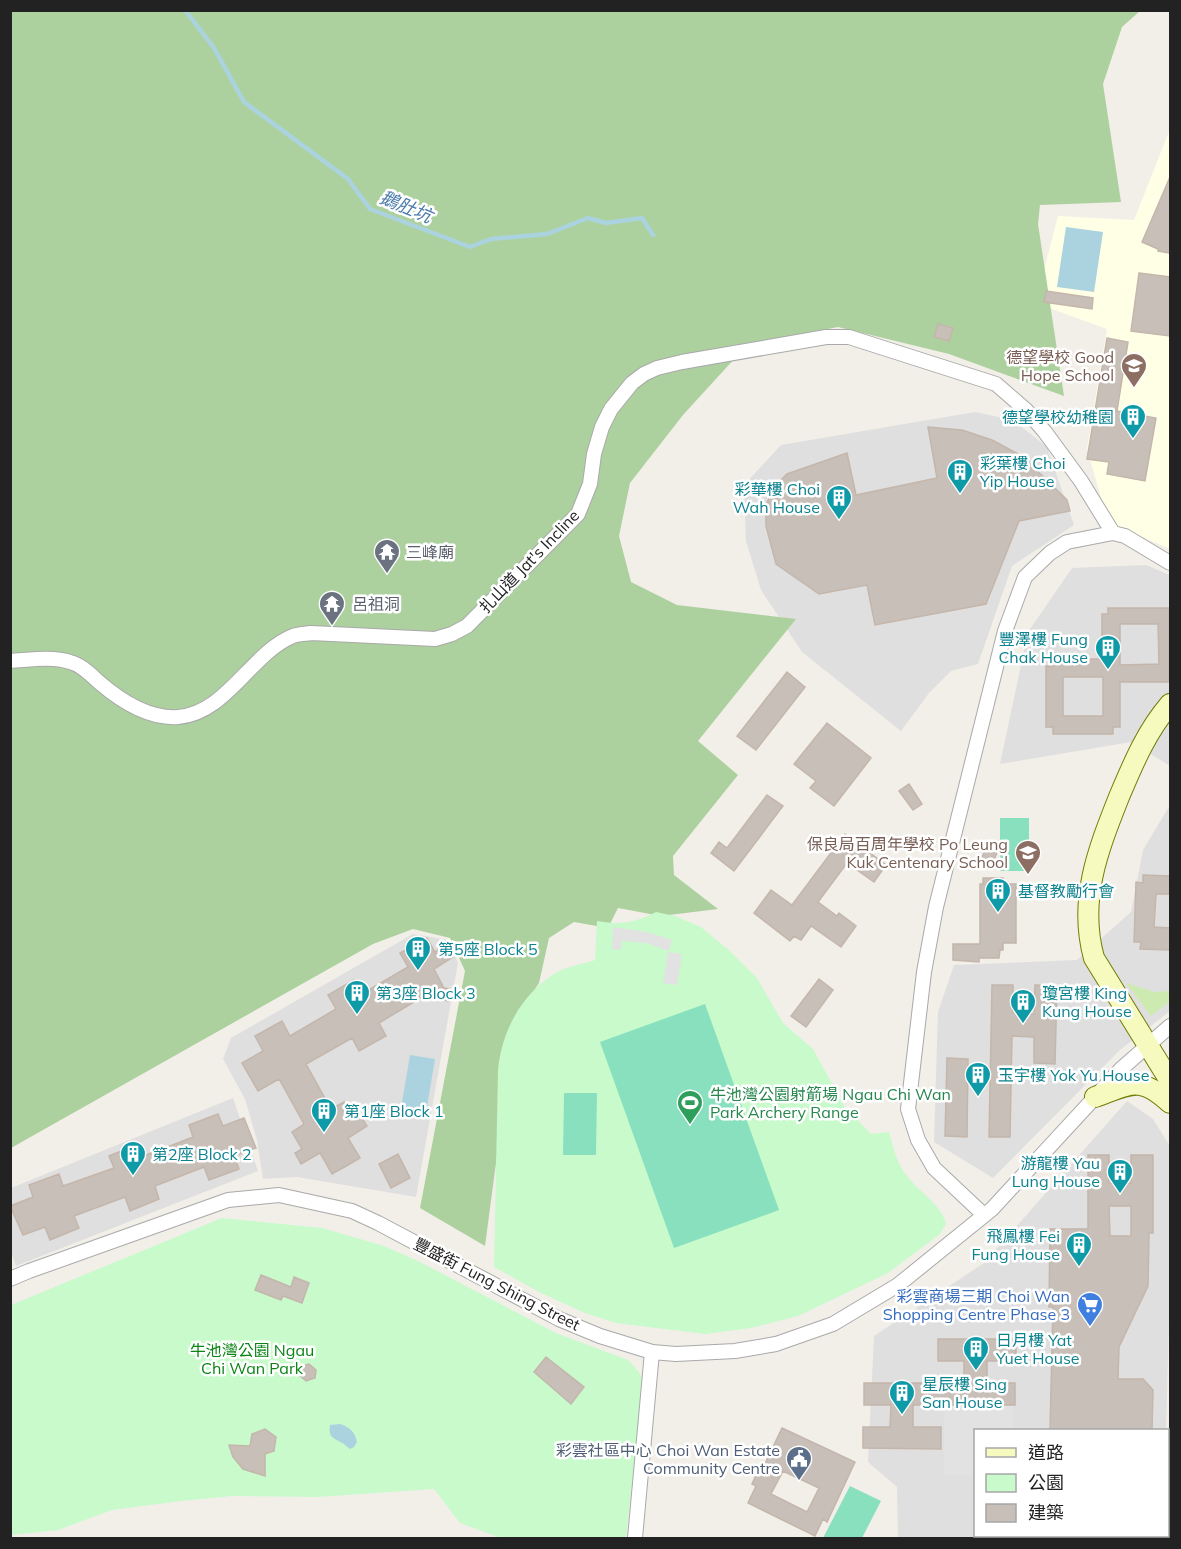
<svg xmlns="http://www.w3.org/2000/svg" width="1181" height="1549" viewBox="0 0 1181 1549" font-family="Mulish,'Noto Sans TC',sans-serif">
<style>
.residential{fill:#e0dfdf}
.education{fill:#ffffe5}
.grass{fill:#cdebb0}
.forest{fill:#add19e}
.park{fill:#c8facc}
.pitch{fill:#88e0be}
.parking{fill:#e2e2e2}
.water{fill:#aad3df}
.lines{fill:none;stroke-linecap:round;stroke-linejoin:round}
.stream{stroke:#aad3df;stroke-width:4.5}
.building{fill:#c7bfb8;stroke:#c4b6ab;stroke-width:1.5;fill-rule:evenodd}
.street-casing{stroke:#a9a9a9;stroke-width:16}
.secondary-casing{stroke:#707d05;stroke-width:22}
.street{stroke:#fff;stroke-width:14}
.secondary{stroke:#f7fabf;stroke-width:20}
.labels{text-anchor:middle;stroke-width:5;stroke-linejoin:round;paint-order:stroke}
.education-label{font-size:16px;fill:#785e54;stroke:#fff;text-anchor:end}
.culture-label{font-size:16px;fill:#0d838f;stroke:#fff;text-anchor:start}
.worship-label{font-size:16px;fill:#5b616d;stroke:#fff;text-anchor:start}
.street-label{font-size:16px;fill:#222;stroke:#fff}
.leisure-label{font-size:16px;fill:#27864d;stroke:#fff;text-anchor:start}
.shop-label{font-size:16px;fill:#366cbe;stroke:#fff;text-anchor:end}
.park-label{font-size:16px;fill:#0c8416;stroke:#fff}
.service-label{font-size:16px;fill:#4e5e75;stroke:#fff;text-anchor:end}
.water-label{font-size:18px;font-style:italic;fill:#4a7aab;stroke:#fff}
</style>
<rect width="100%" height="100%" fill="#f2efe9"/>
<!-- residential -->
<path class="residential" d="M 975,412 L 1013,420 L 1047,447 L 1074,525 L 1012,566 L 978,664 L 951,671 L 929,693 L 901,731 L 802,652 L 761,590 L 746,541 L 744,485 L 781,445 Z
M 1146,565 L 1170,575 L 1170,766 L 1131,742 L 1000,764 L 1028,632 L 1072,568 Z
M 1170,805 L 1170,1011 L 1120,1050 L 993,1178 L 934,1142 L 938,1012 L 954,965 L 1077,960 L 1131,912 L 1143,850 Z
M 413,934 L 449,940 L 458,963 L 416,1197 L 297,1177 L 263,1179 L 257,1140 L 245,1099 L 223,1059 L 231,1038 Z
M 233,1098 L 258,1171 L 16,1266 L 11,1252 L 11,1188 Z
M 1127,1101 L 1153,1119 L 1170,1146 L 1170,1289 L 1166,1430 L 976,1430 L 976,1536 L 1160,1536 L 1159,1538 L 898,1538 L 897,1487 L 868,1462 L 874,1336 L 984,1263 Z"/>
<!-- education -->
<path class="education" d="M 1170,129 L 1170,549 L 1108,522 L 1087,449 L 1107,329 L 1041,305 L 1040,286 L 1058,216 L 1134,220 Z"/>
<!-- grass -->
<path class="grass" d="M 1126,983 L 1154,992 L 1170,991 L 1170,1001 L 1151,1016 Z"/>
<!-- forest -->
<path class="forest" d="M 11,11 L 1140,11 L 1122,27 L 1103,84 L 1121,202 L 1040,205 L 1038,224 L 1064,396 L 949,354 L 838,327 L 747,345 L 683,415 L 630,483 L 619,536 L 631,582 L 677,605 L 796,619 L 698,741 L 738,775 L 673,856 L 674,875 L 718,909 L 661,916 L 618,908 L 608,928 L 574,922 L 549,938 L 539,983 L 515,1020 L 485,1246 L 420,1208 L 465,971 L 450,938 L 413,929 L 373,944 L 11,1148 Z"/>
<!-- park -->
<path class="park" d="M 656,912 L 675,916 L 701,927 L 730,951 L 757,978 L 783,1023 L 813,1049 L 844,1106 L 871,1134 L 889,1132 C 893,1147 897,1164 907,1176 C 919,1192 941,1204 946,1224 L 940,1234 L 888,1273 L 798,1316 L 751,1328 L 705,1334 L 616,1323 L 585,1313 L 541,1293 L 494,1267 L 498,1071 C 501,1031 523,991 559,971 C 569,966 583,964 595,960 L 597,921 C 621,925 634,923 656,912 Z
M 222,1218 L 322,1228 L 381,1245 L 416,1260 L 556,1333 L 628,1360 L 639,1372 L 643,1380 L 626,1538 L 501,1538 L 460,1523 L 434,1489 L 317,1497 L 232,1496 L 181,1501 L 112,1510 L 58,1530 L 11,1535 L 11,1305 Z"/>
<!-- pitch -->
<path class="pitch" d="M 1000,818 L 1029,818 L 1029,871 L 1000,871 Z
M 705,1004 L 779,1210 L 674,1248 L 600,1042 Z
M 564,1093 L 597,1093 L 596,1155 L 563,1155 Z
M 850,1486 L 881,1501 L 862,1538 L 823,1538 Z"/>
<!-- parking -->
<path class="parking" d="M 613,927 L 647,932 L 672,940 L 669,951 L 646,943 L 622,941 L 621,950 L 612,949 Z
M 668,952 L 682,954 L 677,985 L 663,983 Z
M 944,1406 L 1014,1406 L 1014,1430 L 976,1430 L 975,1475 L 944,1475 Z"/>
<!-- water -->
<path class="water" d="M 1066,227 L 1103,232 L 1094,292 L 1057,287 Z
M 410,1055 L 435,1059 L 426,1113 L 401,1108 Z
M 340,1424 C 350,1427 355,1432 357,1442 L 354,1447 L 350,1449 C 347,1447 345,1444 342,1443 C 334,1438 328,1438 330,1425 Z"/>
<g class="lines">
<!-- stream -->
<path class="stream" d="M 185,10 L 214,48 L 244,102 L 348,179 L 370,209 L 470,247 L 491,239 L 547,234 L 588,218 L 606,223 L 642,218 L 653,235"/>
</g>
<!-- building -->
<path class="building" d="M 1170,177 L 1170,253 L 1158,251 L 1158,249 L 1142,242 Z
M 1139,273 L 1170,277 L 1170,336 L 1131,331 Z
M 1046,291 L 1093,298 L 1092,309 L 1044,302 Z
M 938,324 L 953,328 L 949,341 L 934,337 Z
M 1107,338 L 1128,342 L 1117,411 L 1156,418 L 1145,481 L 1107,474 L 1109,462 L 1087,459 Z
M 928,427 L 962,430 L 992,440 L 1022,456 L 1067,500 L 1070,511 L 1019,521 L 986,604 L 875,625 L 867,585 L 819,594 L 776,564 L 766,526 L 766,505 L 774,487 L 787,474 L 847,453 L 856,495 L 937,478 Z
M 1108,608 L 1169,608 L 1169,682 L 1120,682 L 1120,727 L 1113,727 L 1113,734 L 1053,734 L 1053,727 L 1046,727 L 1046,666 L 1053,666 L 1053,659 L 1102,659 L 1102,614 L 1108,614 ZM 1120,624 L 1158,624 L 1159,664 L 1120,665 ZM 1063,677 L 1103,677 L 1103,716 L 1063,716 Z
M 787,672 L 805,687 L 756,750 L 737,736 Z
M 827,723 L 871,758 L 834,806 L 810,788 L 816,781 L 794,764 Z
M 909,784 L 922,804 L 913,810 L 899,791 Z
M 767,795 L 783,806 L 734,871 L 711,853 L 719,842 L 727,848 Z
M 845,834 L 886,865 L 874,882 L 847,863 L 818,902 L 837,916 L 839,913 L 856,926 L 841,947 L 811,926 L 801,940 L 794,936 L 790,941 L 754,913 L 771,890 L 792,905 Z
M 986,848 L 997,853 L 990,868 L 979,864 Z
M 1143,875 L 1170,876 L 1170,894 L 1156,894 L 1154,927 L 1170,928 L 1170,950 L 1140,949 L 1141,942 L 1134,942 L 1136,882 L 1143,883 Z
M 983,878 L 1003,878 L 1003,884 L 1016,884 L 1016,943 L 1003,943 L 1003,950 L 1000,950 L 999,958 L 979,958 L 979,962 L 953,960 L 953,944 L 980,944 L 980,884 L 983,884 Z
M 427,938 L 435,952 L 446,945 L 453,957 L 434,969 L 444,988 L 450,989 L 449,1001 L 424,996 L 379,1023 L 386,1036 L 359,1051 L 352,1038 L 306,1064 L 331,1109 L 344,1102 L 354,1119 L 360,1115 L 367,1126 L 348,1138 L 360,1158 L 348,1165 L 332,1174 L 320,1153 L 301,1164 L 295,1153 L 302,1149 L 292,1132 L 304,1124 L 279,1079 L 258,1091 L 242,1063 L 263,1051 L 255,1036 L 282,1021 L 290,1036 L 336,1009 L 328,995 L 354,980 L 362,994 L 408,967 L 400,953 Z
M 819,979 L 833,990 L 806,1027 L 791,1016 Z
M 992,985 L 1013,985 L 1013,1013 L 1034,1014 L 1035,985 L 1057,986 L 1055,1064 L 1034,1063 L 1034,1037 L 1012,1036 L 1010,1137 L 989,1137 Z
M 947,1058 L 968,1059 L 967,1137 L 945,1136 Z
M 218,1114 L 223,1126 L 244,1118 L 256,1148 L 234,1156 L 239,1169 L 209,1180 L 204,1167 L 155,1186 L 159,1199 L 142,1206 L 130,1211 L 125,1197 L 74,1216 L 79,1228 L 50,1240 L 45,1227 L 23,1235 L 10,1206 L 33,1197 L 29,1185 L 59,1174 L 63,1186 L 114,1168 L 109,1156 L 139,1144 L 143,1156 L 170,1146 L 193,1137 L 189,1125 Z
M 398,1154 L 410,1178 L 391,1188 L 379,1164 Z
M 1088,1155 L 1109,1155 L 1109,1183 L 1131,1183 L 1131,1155 L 1153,1155 L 1153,1233 L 1149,1233 L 1148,1286 L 1119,1347 L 1118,1379 L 1143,1379 L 1153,1390 L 1152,1431 L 1050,1431 L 1053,1307 L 1049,1307 L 1050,1229 L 1088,1229 ZM 1109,1206 L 1131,1206 L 1131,1236 L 1110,1236 Z
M 261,1275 L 291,1287 L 294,1277 L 309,1283 L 302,1303 L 283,1296 L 281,1300 L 255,1290 Z
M 938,1339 L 1016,1339 L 1016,1361 L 987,1361 L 987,1383 L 1015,1383 L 1015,1405 L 913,1405 L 913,1427 L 941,1427 L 941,1449 L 863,1448 L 863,1427 L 890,1427 L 891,1405 L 864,1405 L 864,1383 L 964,1383 L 964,1361 L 938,1361 Z
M 546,1357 L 584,1387 L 571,1404 L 534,1372 Z
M 309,1364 L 316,1370 L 315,1378 L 306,1381 L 299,1375 L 301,1366 Z
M 782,1428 L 855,1462 L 827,1522 L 823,1519 L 815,1536 L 748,1503 L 756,1486 L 752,1484 L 759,1469 L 762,1470 ZM 783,1471 L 819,1488 L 807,1512 L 771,1494 Z
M 265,1429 L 276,1437 L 274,1451 L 265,1454 L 265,1476 L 243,1469 L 233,1457 L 229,1445 L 250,1446 L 252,1434 Z"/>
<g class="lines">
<defs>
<path id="street" d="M 10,661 C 29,660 52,656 70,662 C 82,665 91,675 100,683 C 121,701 149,719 178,717 C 226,714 252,652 293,636 C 298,634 305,634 311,633 L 435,639 L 452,634 L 467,626 L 578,514 L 590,484 L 594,454 L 602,427 L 611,409 L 632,383 L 644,374 L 657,368 L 682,362 L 826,337 L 849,337 L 996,384 L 1026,410 L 1045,432 L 1081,481 L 1113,533
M 984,1215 L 934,1168 L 918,1140 L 908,1109 L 924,972 L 936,907 L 1005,631 L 1025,577 L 1050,553 L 1067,542 L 1113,533 L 1125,536 L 1170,563
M 10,1279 L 29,1271 L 228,1200 L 279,1195 L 352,1211 L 378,1223 L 559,1319 L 600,1336 L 652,1352 L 676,1354 L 735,1351 L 776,1344 L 833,1324 L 898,1285 L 992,1209 L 1121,1069 L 1170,1026
M 635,1538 L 652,1352"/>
<path id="secondary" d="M 1170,704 C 1146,732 1133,764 1119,797 C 1098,850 1078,900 1094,958 L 1170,1081
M 1095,1097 C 1131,1084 1140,1075 1170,1103"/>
</defs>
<!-- street casing -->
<use href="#street" class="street-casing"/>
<!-- secondary casing -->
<use href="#secondary" class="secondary-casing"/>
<!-- street -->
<use href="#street" class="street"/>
<!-- secondary -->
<use href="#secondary" class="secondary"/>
</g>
<!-- icons -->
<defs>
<symbol id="school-pin" viewBox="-11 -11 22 30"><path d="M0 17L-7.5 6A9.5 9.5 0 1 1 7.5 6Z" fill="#8d6e63" stroke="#fff"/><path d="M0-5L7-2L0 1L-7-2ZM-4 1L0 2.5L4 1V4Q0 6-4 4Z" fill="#fff"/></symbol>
<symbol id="building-pin" viewBox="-11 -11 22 30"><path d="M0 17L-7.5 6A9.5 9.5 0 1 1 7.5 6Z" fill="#0f9aa8" stroke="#fff"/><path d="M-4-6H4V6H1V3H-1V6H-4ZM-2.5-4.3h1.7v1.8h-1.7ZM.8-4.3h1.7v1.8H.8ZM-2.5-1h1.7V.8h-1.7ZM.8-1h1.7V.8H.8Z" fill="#fff"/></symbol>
<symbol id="temple-pin" viewBox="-11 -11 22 30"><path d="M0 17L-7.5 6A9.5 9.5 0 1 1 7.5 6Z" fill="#6b7280" stroke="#fff"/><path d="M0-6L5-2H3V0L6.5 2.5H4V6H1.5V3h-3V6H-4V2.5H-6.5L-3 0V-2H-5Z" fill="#fff"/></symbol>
<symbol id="stadium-pin" viewBox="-11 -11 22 30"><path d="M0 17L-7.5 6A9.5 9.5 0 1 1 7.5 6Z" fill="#2e9e5b" stroke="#fff"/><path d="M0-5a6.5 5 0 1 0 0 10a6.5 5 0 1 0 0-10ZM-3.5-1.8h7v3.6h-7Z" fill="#fff"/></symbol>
<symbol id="supermarket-pin" viewBox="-11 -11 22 30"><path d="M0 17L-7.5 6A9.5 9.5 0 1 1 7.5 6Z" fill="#3f7fe0" stroke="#fff"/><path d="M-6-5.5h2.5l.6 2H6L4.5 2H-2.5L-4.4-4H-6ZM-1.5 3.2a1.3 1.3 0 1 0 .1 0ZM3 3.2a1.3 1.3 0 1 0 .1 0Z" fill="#fff"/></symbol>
<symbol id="civic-pin" viewBox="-11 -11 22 30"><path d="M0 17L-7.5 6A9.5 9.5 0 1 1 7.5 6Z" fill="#5c6f8a" stroke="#fff"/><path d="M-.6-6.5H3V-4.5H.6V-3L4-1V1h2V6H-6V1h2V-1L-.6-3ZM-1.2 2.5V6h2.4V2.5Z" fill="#fff"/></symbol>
</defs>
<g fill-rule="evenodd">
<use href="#school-pin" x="1119" y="351" width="30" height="40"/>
<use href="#building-pin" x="1118" y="402" width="30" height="40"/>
<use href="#building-pin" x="945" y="457" width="30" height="40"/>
<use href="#building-pin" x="824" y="483" width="30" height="40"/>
<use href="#temple-pin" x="372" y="537" width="30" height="40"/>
<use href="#temple-pin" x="317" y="589" width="30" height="40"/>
<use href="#building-pin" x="1093" y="633" width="30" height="40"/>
<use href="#school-pin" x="1013" y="838" width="30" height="40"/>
<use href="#building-pin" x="983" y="876" width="30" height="40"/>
<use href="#building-pin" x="403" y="934" width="30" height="40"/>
<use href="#building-pin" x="342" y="978" width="30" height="40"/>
<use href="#building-pin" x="1008" y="987" width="30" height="40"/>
<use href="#building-pin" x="963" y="1060" width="30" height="40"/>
<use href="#stadium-pin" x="675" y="1088" width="30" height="40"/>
<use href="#building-pin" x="309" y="1096" width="30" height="40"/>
<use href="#building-pin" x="118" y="1139" width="30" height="40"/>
<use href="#building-pin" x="1105" y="1157" width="30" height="40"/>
<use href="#building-pin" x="1064" y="1230" width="30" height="40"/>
<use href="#supermarket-pin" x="1075" y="1290" width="30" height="40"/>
<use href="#building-pin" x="961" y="1334" width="30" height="40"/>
<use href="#building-pin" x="887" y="1378" width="30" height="40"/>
<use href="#civic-pin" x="784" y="1444" width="30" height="40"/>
</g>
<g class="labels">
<!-- education labels -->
<g class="education-label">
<text x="1114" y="363">德望學校 Good<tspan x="1114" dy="18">Hope School</tspan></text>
<text x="1008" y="850">保良局百周年學校 Po Leung<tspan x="1008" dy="18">Kuk Centenary School</tspan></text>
</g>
<!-- culture labels -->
<g class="culture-label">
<text x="1114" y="423" text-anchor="end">德望學校幼稚園</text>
<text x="980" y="469">彩葉樓 Choi<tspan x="980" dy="18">Yip House</tspan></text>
<text x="820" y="495" text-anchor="end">彩華樓 Choi<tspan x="820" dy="18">Wah House</tspan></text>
<text x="1088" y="645" text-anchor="end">豐澤樓 Fung<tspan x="1088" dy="18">Chak House</tspan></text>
<text x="1018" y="897">基督教勵行會</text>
<text x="438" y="955">第5座 Block 5</text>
<text x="376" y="999">第3座 Block 3</text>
<text x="1042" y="999">瓊宮樓 King<tspan x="1042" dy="18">Kung House</tspan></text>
<text x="998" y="1081">玉宇樓 Yok Yu House</text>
<text x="344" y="1117">第1座 Block 1</text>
<text x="152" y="1160">第2座 Block 2</text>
<text x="1100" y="1169" text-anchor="end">游龍樓 Yau<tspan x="1100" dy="18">Lung House</tspan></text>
<text x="1060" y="1242" text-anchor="end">飛鳳樓 Fei<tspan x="1060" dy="18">Fung House</tspan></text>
<text x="996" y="1346">日月樓 Yat<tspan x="996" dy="18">Yuet House</tspan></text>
<text x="922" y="1390">星辰樓 Sing<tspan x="922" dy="18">San House</tspan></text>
</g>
<!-- worship labels -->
<g class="worship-label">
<text x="406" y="558">三峰廟</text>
<text x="352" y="610">呂祖洞</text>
</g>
<!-- street labels -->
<g class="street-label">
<text transform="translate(529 561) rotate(-46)" y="6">扎山道 Jat's Incline</text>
<text transform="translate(497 1284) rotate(27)" y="6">豐盛街 Fung Shing Street</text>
</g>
<!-- leisure labels -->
<g class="leisure-label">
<text x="710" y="1100">牛池灣公園射箭場 Ngau Chi Wan<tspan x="710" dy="18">Park Archery Range</tspan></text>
</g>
<!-- shop labels -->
<g class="shop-label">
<text x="1070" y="1302">彩雲商場三期 Choi Wan<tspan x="1070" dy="18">Shopping Centre Phase 3</tspan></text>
</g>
<!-- park labels -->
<g class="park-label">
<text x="252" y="1356">牛池灣公園 Ngau<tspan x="252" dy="18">Chi Wan Park</tspan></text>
</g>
<!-- service labels -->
<g class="service-label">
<text x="780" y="1456">彩雲社區中心 Choi Wan Estate<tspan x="780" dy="18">Community Centre</tspan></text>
</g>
<!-- water labels -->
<g class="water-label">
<text transform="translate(406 207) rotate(23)" y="6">鵝肚坑</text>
</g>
</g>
<!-- border -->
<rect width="1181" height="1549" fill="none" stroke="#222222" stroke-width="24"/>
<!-- legend -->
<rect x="974" y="1429" width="195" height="108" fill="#ffffff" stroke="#a7a7a7" stroke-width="1.5"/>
<rect x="986" y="1448" width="30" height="9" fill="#f7fabf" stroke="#a7a7a7" stroke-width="1.5"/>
<text x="1028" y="1459" font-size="18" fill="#222222">道路</text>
<rect x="986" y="1474" width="30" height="18" fill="#c8facc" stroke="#a7a7a7" stroke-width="1.5"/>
<text x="1028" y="1489" font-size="18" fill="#222222">公園</text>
<rect x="986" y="1504" width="30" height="18" fill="#c7bfb8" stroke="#a7a7a7" stroke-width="1.5"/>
<text x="1028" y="1519" font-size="18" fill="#222222">建築</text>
</svg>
